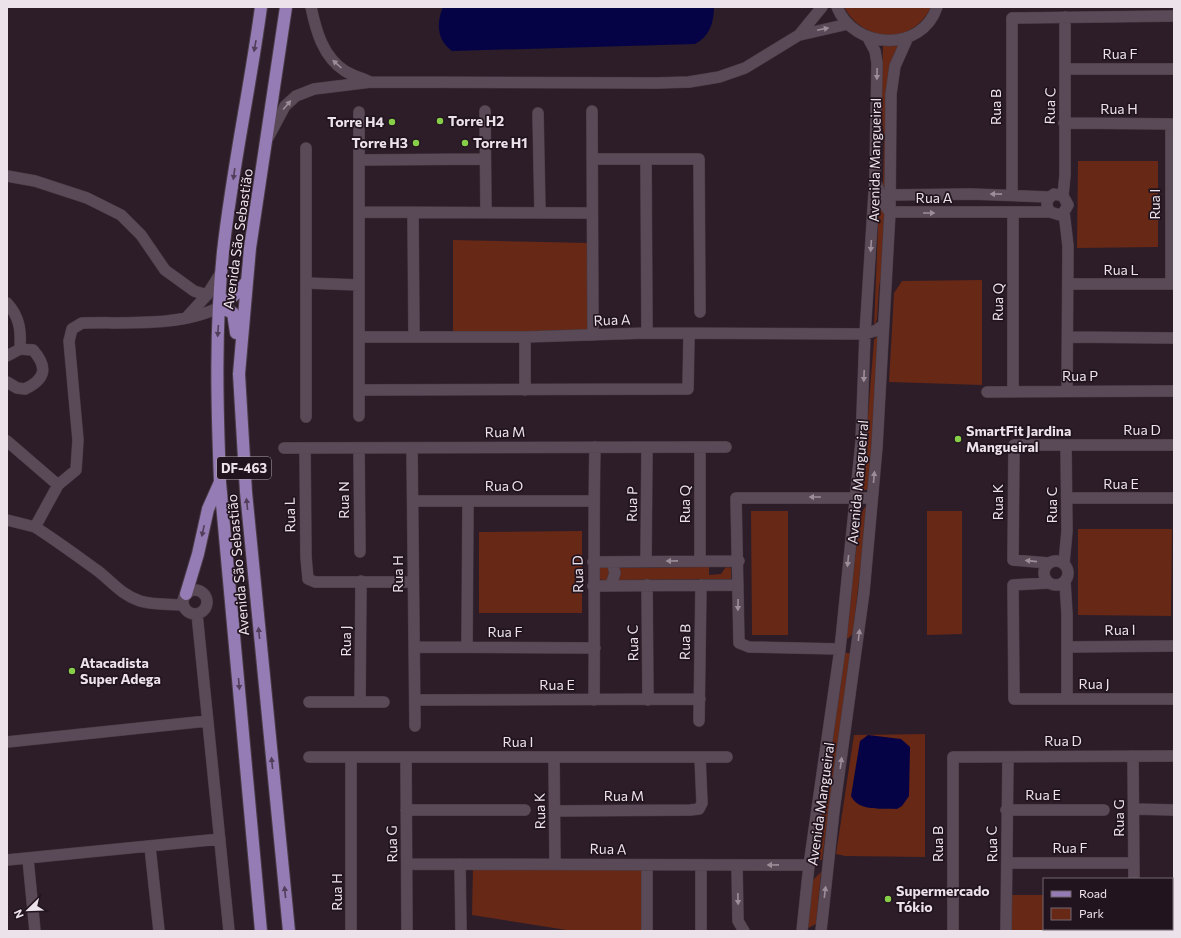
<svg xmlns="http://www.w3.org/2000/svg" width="1181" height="938" viewBox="0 0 1181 938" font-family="Commissioner,sans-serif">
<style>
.green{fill:#672816}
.water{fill:#050345}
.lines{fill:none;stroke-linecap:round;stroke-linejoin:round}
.minor-casing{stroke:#483c46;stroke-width:12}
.major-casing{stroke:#483c46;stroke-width:14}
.minor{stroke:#5a4956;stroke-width:11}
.major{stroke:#967cb4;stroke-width:12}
.oneway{fill:#9c8e99}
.oneway2{fill:#503e5b}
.poi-dot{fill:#88cf49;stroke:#22141f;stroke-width:1.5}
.labels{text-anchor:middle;stroke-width:3.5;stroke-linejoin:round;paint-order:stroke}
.shield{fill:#22141f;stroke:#afa4ad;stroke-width:1}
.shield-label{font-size:13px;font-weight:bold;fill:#ece2ea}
.street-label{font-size:14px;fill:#ece2ea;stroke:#22141f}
.poi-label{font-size:14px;font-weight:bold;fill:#ece2ea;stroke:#22141f;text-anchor:start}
</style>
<rect width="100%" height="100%" fill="#2c1d29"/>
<!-- green -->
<path class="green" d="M 844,7 L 931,7 C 912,46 864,43 844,7 Z
M 883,46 L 898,46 L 891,61 L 888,75 L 885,202 L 883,185 L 884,137 L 881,110 Z
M 1078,161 L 1158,161 L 1158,247 L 1077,248 Z
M 879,203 L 885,211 L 884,260 L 879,287 L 877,319 L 874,328 Z
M 453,240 L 590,243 L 588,332 L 453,334 Z
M 982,280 L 982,385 L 889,382 L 894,293 L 902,281 Z
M 880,332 L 868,490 L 862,490 L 874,340 Z
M 865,507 L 867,508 L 853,634 L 846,640 L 860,515 Z
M 751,511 L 788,511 L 788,635 L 752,635 Z
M 927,511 L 962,511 L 962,634 L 927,635 Z
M 1078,529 L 1172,529 L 1171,616 L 1078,615 Z
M 582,531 L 582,613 L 479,613 L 479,532 Z
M 608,566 L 612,573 L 606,581 L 599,579 L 598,568 Z
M 709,567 L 709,575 L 721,574 L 725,568 L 729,567 L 731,569 L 731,579 L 619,580 L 619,568 Z
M 845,653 L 851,653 L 822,860 L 816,860 Z
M 925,734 L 925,857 L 845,856 L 836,854 L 854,735 Z
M 473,866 L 640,867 L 645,871 L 645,931 L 573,931 L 472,915 Z
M 821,872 L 816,924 L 808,928 L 813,880 Z
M 1009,895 L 1044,895 L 1044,929 L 1132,929 L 1132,931 L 1009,931 Z"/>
<!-- water -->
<path class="water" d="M 443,7 L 714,7 C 714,23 709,37 695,44 L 452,51 C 437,40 436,24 443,7 Z
M 868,735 L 901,739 L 910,747 L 909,796 L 902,806 L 897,809 C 882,808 859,812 851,796 L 860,741 Z"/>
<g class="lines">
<defs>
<path id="minor" d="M 311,7 C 316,31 323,57 345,71 C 353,76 362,78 370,82
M 837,7 C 854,50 922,53 937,7
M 800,35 L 848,24
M 1065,69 L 1174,69
M 485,111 L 486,212
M 592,111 L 593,335
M 359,112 L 359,416
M 538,113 L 540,213
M 1064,123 L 1174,124
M 268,138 L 285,106 L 296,96 L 314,89 L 371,82 L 657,83 L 689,82 L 719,77 L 745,68 L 799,35 L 822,7
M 306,148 L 306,417
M 592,159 L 699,159 L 700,312
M 359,160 L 485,159
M 646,160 L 647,333
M 7,176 L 35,181 L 87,198 L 121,215 L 141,235 L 165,270 L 194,291 L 207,295
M 877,185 L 883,203 L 890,212 L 1050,212 L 1060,215 L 1064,212 L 1068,205 L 1063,196 L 1054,194 C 1046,199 1045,205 1050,212
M 890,195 L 971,194 L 1049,197
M 1012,195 L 1012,18 L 1174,16
M 1063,196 L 1065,175 L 1065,17
M 360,212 L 592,213
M 1064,212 L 1068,246 L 1067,391
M 413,213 L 414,337
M 306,283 L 359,285
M 1068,284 L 1174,284
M 1171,284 L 1171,124
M 7,303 C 20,317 21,331 20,349
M 186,318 L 207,295 L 222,271
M 360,337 L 525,337 L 647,333 L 865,334 L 877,330 L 884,324
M 525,337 L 525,390
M 1068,337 L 1174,338
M 7,356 L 20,349 L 33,350 C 48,367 46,379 25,389 L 17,388 L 7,382
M 360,390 L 688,389 L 689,335
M 1013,391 L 1013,212
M 987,392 L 1174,391
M 7,441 L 58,485
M 284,448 L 726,447
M 305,448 L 306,557 L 308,579 L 315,582 L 413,582
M 359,448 L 360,552
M 412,448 L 415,726
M 1067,498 L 1174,498
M 414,501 L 593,501
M 7,520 L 35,527 L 58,485 L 76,470 L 78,440 L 69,341 L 72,329 L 82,323 C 125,322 181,327 220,307
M 35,527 C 57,541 77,556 98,571 C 112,582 122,595 140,601 C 154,605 169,604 183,605
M1044 573a12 12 0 1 1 24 0a12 12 0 1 1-24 0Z
M 646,561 L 647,448
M 700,561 L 700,448
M 593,562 L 739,561
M 1048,563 L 1013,560 L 1014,445 L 1174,445
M 1064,563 L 1067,531 L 1066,446
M 1065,582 L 1067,614 L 1067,699
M 1048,583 L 1013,585 L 1014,699 L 1174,699
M 611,585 L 615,573 L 612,562
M 647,585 L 648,700
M 593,586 L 738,585
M183 602a12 12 0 1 1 24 0a12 12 0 1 1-24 0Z
M 197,614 L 229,931
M 415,647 L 595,648
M 467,647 L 468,501
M 1067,647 L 1174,646
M 840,649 L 749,647 L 739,643 L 736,498 L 872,498
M 415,700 L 700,699
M 594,700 C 595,616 593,532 595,447
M 309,702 L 384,702
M 360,702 L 361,581
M 699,721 L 701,585
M 7,742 L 207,721
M 1133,756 L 1134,879
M 309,757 L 727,757
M 406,757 L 407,931
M 554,757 L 555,864
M 351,758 L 351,931
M 1134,809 L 1174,810
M 406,810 L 525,810
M 1006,810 L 1104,810
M 555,811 L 690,810 L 699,809 L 702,803 L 700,757
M 150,847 L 159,931
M 28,859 L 35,931
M 7,860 L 220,839
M 1007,863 L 1134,863
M 407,864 L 809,865
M 460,864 L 461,931
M 647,865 L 647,931
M 701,866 L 701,931
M 737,866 L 738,921 L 744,931
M 1172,927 L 1174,927
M 802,931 L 809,865 L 840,649 L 861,442 L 865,334 L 875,177 L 877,63 L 875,51 L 868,38
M 821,931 L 834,811 L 864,592 L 877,447 L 890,212 L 891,94 L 895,66 L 908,37
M 953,931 L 953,757 L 1174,756
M 1006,931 L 1008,757
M 1136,931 L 1136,929"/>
<path id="major" d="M 286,7 L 250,248 L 239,374 L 246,492 L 289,931
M 220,307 L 233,313 L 236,333
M 220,307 L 239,291 L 247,281
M 186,594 L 198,554 L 208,509 L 220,482
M 261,931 L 220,482 C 217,405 215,328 223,252 C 232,170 250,89 261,7"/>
</defs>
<!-- minor casing -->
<use href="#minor" class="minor-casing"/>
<!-- major casing -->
<use href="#major" class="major-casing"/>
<!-- minor -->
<use href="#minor" class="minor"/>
<!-- major -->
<use href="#major" class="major"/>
</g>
<!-- one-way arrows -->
<defs><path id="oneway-solid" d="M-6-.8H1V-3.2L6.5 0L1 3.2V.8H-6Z"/></defs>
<g class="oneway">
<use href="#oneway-solid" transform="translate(823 29) rotate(-12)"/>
<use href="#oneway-solid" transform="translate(337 64) rotate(-138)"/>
<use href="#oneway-solid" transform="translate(877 74) rotate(91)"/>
<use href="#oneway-solid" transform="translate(287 105) rotate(-49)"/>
<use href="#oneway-solid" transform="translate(996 194) rotate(-179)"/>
<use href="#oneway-solid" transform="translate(929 213)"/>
<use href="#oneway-solid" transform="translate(871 246) rotate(94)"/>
<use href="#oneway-solid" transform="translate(864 376) rotate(92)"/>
<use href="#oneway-solid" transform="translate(874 477) rotate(-85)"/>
<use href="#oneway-solid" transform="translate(815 497) rotate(180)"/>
<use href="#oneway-solid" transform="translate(672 561) rotate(179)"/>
<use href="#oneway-solid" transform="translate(848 561) rotate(96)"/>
<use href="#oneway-solid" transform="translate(1031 561) rotate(-174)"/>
<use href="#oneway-solid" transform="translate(738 605) rotate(91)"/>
<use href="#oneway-solid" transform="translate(859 635) rotate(-83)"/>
<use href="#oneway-solid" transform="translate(841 763) rotate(-82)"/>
<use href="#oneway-solid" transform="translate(773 865) rotate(179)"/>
<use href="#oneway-solid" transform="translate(825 892) rotate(-83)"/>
<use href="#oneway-solid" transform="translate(738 899) rotate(89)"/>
</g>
<g class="oneway2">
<use href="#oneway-solid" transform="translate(255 46) rotate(100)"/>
<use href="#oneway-solid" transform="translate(234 174) rotate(98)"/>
<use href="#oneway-solid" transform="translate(218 331) rotate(94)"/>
<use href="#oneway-solid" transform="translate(247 504) rotate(-96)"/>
<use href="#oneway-solid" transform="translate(203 531) rotate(102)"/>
<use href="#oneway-solid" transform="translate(259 633) rotate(-96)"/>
<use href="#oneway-solid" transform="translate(239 684) rotate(85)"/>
<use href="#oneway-solid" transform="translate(272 763) rotate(-96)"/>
<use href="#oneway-solid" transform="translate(285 892) rotate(-96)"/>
</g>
<!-- markers -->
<g class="poi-dot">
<circle cx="440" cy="121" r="4"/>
<circle cx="392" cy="122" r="4"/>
<circle cx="416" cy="143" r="4"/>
<circle cx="465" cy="143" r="4"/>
<circle cx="958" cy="439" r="4"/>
<circle cx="72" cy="671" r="4"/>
<circle cx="888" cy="899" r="4"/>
</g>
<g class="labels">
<!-- shield labels -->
<rect class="shield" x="217" y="457" width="54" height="22" rx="3"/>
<g class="shield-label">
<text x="244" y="473">DF-463</text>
</g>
<!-- street labels -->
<g class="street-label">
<text x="1120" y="59">Rua F</text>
<text transform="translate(1050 106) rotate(-89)" y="5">Rua C</text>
<text transform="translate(996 107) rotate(-90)" y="5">Rua B</text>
<text x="1119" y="114">Rua H</text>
<text transform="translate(875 160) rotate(-89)" y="5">Avenida Mangueiral</text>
<text x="934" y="203">Rua A</text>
<text transform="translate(1155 204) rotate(-90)" y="5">Rua I</text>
<text transform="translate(238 239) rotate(-82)" y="5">Avenida São Sebastião</text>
<text x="1121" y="275">Rua L</text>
<text transform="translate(998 302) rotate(-89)" y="5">Rua Q</text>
<text transform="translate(612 320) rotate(-2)" y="5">Rua A</text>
<text x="1080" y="381">Rua P</text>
<text x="1142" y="435">Rua D</text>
<text transform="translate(505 432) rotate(-1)" y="5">Rua M</text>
<text transform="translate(858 482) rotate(-85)" y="5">Avenida Mangueiral</text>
<text x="1121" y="489">Rua E</text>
<text x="504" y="491">Rua O</text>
<text transform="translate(344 500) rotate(-90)" y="5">Rua N</text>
<text transform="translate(998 502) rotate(-90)" y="5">Rua K</text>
<text transform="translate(632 504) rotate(-89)" y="5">Rua P</text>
<text transform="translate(685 504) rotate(-90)" y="5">Rua Q</text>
<text transform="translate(1052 505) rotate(-90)" y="5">Rua C</text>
<text transform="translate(290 515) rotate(-91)" y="5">Rua L</text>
<text transform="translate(238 565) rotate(-95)" y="5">Avenida São Sebastião</text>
<text transform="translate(398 574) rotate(-90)" y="5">Rua H</text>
<text transform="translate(578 574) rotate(-91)" y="5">Rua D</text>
<text transform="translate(1120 630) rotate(-1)" y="5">Rua I</text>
<text x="505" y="637">Rua F</text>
<text transform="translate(346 641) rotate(-90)" y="5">Rua J</text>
<text transform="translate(685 642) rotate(-89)" y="5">Rua B</text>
<text transform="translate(633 643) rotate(-91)" y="5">Rua C</text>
<text x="1094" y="689">Rua J</text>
<text x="557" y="690">Rua E</text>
<text x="1063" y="746">Rua D</text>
<text x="518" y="747">Rua I</text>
<text x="1043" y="800">Rua E</text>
<text x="624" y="801">Rua M</text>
<text transform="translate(821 804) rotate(-82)" y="5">Avenida Mangueiral</text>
<text transform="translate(540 811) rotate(-91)" y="5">Rua K</text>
<text transform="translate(1119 818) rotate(-90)" y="5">Rua G</text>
<text transform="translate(392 844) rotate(-91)" y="5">Rua G</text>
<text transform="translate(938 844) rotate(-90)" y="5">Rua B</text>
<text transform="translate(992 844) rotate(-91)" y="5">Rua C</text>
<text x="1070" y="853">Rua F</text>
<text transform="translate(608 849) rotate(1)" y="5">Rua A</text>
<text transform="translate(337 892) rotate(-90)" y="5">Rua H</text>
</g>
<!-- poi labels -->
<g class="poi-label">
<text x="448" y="126">Torre H2</text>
<text x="384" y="127" text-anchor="end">Torre H4</text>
<text x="408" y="148" text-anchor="end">Torre H3</text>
<text x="473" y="148">Torre H1</text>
<text x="966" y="436">SmartFit Jardina<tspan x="966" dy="16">Mangueiral</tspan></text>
<text x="80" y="668">Atacadista<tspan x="80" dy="16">Super Adega</tspan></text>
<text x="896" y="896">Supermercado<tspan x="896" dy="16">Tókio</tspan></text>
</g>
</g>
<!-- border -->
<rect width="1181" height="938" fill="none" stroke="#ece2ea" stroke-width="16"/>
<!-- legend -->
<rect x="1043" y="878" width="130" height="52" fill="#22141f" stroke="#736670"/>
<rect x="1051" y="891" width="20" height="6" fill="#967cb4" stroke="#736670"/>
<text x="1079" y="898" font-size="12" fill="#ece2ea">Road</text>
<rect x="1051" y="908" width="20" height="12" fill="#672816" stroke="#736670"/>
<text x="1079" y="918" font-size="12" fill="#ece2ea">Park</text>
<!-- north arrow -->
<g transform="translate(28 910) rotate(247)" stroke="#22141f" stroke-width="3" paint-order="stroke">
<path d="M0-3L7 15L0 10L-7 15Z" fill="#ece2ea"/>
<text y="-6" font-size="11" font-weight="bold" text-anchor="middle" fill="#ece2ea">N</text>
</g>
</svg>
